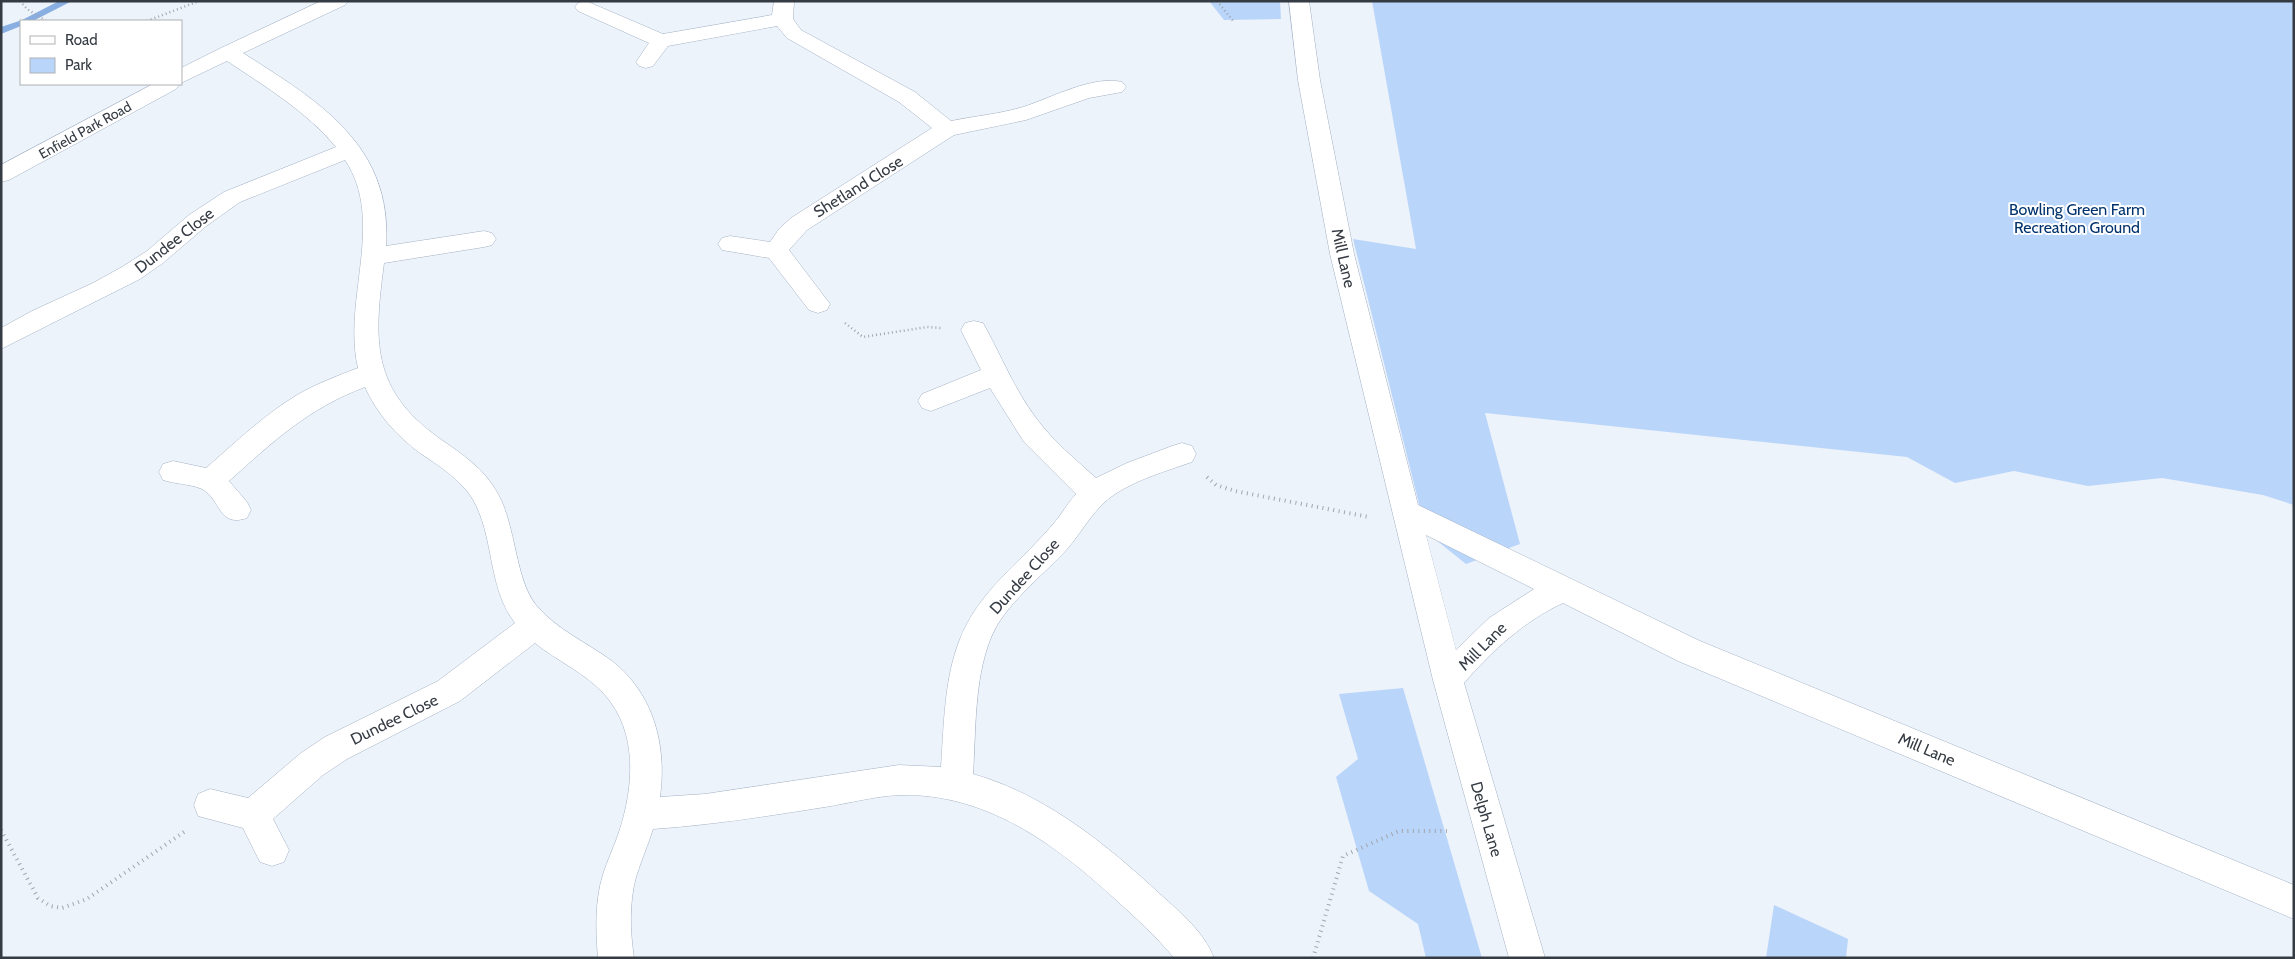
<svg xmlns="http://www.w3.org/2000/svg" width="2295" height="959" viewBox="0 0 2295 959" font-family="Cabin,sans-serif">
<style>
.green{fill:#bad5fa}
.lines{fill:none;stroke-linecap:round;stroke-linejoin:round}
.stream{fill:#89aee1;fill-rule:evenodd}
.minor-casing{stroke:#a3b1c5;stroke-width:1}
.path-far1{stroke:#a0a6ae;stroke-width:2.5;stroke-dasharray:1 3;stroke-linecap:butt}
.path{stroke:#a0a6ae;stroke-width:4;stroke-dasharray:1 4.5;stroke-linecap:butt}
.minor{fill:#fff;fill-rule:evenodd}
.labels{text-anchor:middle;stroke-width:4;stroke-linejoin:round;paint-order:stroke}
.far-street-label{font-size:14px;fill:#353b43;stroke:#fff}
.street-label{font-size:16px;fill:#353b43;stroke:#fff}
.park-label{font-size:16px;fill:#00336e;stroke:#fff}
</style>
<rect width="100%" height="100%" fill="#edf3fb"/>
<!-- green -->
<path class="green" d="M 1209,1 L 1280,1 L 1281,19 L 1224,20 Z
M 1372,1 L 2294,1 L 2294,505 L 2263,495 L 2162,478 L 2088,486 L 2014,471 L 1955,483 L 1907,457 L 1485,413 L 1520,544 L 1466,564 L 1426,532 L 1353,239 L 1416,249 Z
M 1403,688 L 1482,958 L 1426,958 L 1418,924 L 1369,891 L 1336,777 L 1358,759 L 1339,694 Z
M 1774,905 L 1848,939 L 1846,958 L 1766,958 Z"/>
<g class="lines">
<!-- stream -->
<path class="stream" d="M 59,1 L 72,1 L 33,21 L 21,21 L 21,26 L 1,34 L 1,27 L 22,20 Z"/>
<defs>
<path id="minor" d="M 321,1 L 348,1 L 345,5 L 243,53 C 318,101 393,145 386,246 L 484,231 L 492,233 L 496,239 L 492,245 L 484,247 L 384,263 C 374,339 370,389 439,438 C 463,455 484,468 498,494 C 516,526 515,579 536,605 C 557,630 586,642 612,661 C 654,694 667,746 660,797 L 705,794 L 899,765 L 941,767 C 944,725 944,679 960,639 C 978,593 1017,565 1048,530 C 1059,519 1066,505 1076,494 L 1024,442 L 990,388 L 931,411 L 922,408 L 918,401 L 922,394 L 981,370 L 961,330 L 965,323 L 974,321 L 983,323 C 1001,355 1014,389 1036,418 C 1053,441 1075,459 1096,478 L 1127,463 L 1172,446 L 1182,443 L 1192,446 L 1196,454 L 1192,462 C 1166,471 1138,479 1115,494 C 1094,508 1084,529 1068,548 C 1044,575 1003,605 990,640 C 974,682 976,730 973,774 C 1046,795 1106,844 1161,895 C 1181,913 1204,932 1214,958 L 1174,958 C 1157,937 1136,918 1115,899 C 1055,844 986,793 900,795 C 875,796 850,803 825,807 C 768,816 711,825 653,829 C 648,845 641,861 636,877 C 629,903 630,931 634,958 L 598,958 C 596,934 595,910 600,886 C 604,867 613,850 619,832 C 634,787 638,732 605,695 C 586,673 557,661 535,643 L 460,701 L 347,759 L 323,775 L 273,819 L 289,850 L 284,862 L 272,866 L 260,862 L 243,828 L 198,816 L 194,805 L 198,794 L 210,789 L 248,798 L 301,753 L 325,737 L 438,681 L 515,623 C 487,587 495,536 472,498 C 459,478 439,466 420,453 C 397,436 377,414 365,387 C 307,409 274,441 229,481 L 247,502 L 251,510 L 247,518 C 218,528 221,499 202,489 C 191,484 175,484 163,480 L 159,472 L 163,464 L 173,461 L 206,468 C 236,442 264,415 297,395 C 316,384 337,376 358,368 C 342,300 386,221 345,160 L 240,202 L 205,227 L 163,263 L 140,279 L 1,349 L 1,328 L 32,311 L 93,283 L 122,267 L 147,251 L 189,215 L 224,192 L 336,147 C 306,111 266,87 227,61 L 181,83 L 181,68 L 221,48 Z
M 586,1 L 663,34 L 772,15 L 774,1 L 794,1 L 793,19 L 801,30 L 915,92 L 951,121 C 975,116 1000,114 1023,107 C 1051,98 1093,75 1122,82 L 1126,87 L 1122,92 L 1089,98 L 1026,120 L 954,135 L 807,230 L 789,250 L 830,304 L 827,310 L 818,313 L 809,310 L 769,258 L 722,250 L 718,244 L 722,238 L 730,236 L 770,242 L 779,229 L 791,218 L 932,128 L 899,102 L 787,38 L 777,26 L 668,46 L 653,66 L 646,68 L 639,66 L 636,62 L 649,43 L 578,11 L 575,7 L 578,3 Z
M 1289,1 L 1309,1 L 1320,80 L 1354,254 L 1418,505 L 1700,641 L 2294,885 L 2294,919 L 1678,661 L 1563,603 C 1524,621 1492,651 1464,683 L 1545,958 L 1509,958 L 1433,680 L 1330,254 L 1298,80 ZM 1426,535 L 1534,589 L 1489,618 L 1456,650 Z
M 153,84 L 180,84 L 176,89 L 9,180 L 1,182 L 1,165 Z"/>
</defs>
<!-- minor casing -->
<use href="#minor" class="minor-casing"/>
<!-- path-far1 -->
<path class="path-far1" d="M 20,1 L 27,9 L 46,21
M 1217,1 L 1234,22
M 147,21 L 199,1
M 845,323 L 863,337 L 927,327 L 941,328"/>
<!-- path -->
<path class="path" d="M 1207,477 L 1216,485 L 1235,491 L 1369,517
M 1,830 L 38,898 L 50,906 L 62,908 L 87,899 L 184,832
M 1313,958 L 1343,856 L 1399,831 L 1450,831"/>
<!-- minor -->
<use href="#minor" class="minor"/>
</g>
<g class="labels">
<!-- far-street labels -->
<g class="far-street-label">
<text transform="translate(85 130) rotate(-29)" y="5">Enfield Park Road</text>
</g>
<!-- street labels -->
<g class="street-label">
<text transform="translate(858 186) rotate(-32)" y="6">Shetland Close</text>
<text transform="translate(174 240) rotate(-38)" y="6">Dundee Close</text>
<text transform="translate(1344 258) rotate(77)" y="6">Mill Lane</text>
<text transform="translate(1024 576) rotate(-48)" y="6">Dundee Close</text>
<text transform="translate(1482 646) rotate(-45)" y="6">Mill Lane</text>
<text transform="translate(394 719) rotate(-26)" y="6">Dundee Close</text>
<text transform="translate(1927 749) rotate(23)" y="6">Mill Lane</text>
<text transform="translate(1487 819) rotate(74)" y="6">Delph Lane</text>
</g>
<!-- park labels -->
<g class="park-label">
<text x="2077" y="215">Bowling Green Farm<tspan x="2077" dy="18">Recreation Ground</tspan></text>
</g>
</g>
<!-- border -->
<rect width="2295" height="959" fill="none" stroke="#353b43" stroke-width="5"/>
<!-- legend -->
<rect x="20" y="20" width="162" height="65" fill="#ffffff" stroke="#aeb1b4"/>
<rect x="30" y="36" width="25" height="8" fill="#ffffff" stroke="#aeb1b4"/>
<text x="65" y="45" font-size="15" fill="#353b43">Road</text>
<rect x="30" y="58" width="25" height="15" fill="#bad5fa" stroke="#aeb1b4"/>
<text x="65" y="70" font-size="15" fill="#353b43">Park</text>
</svg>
